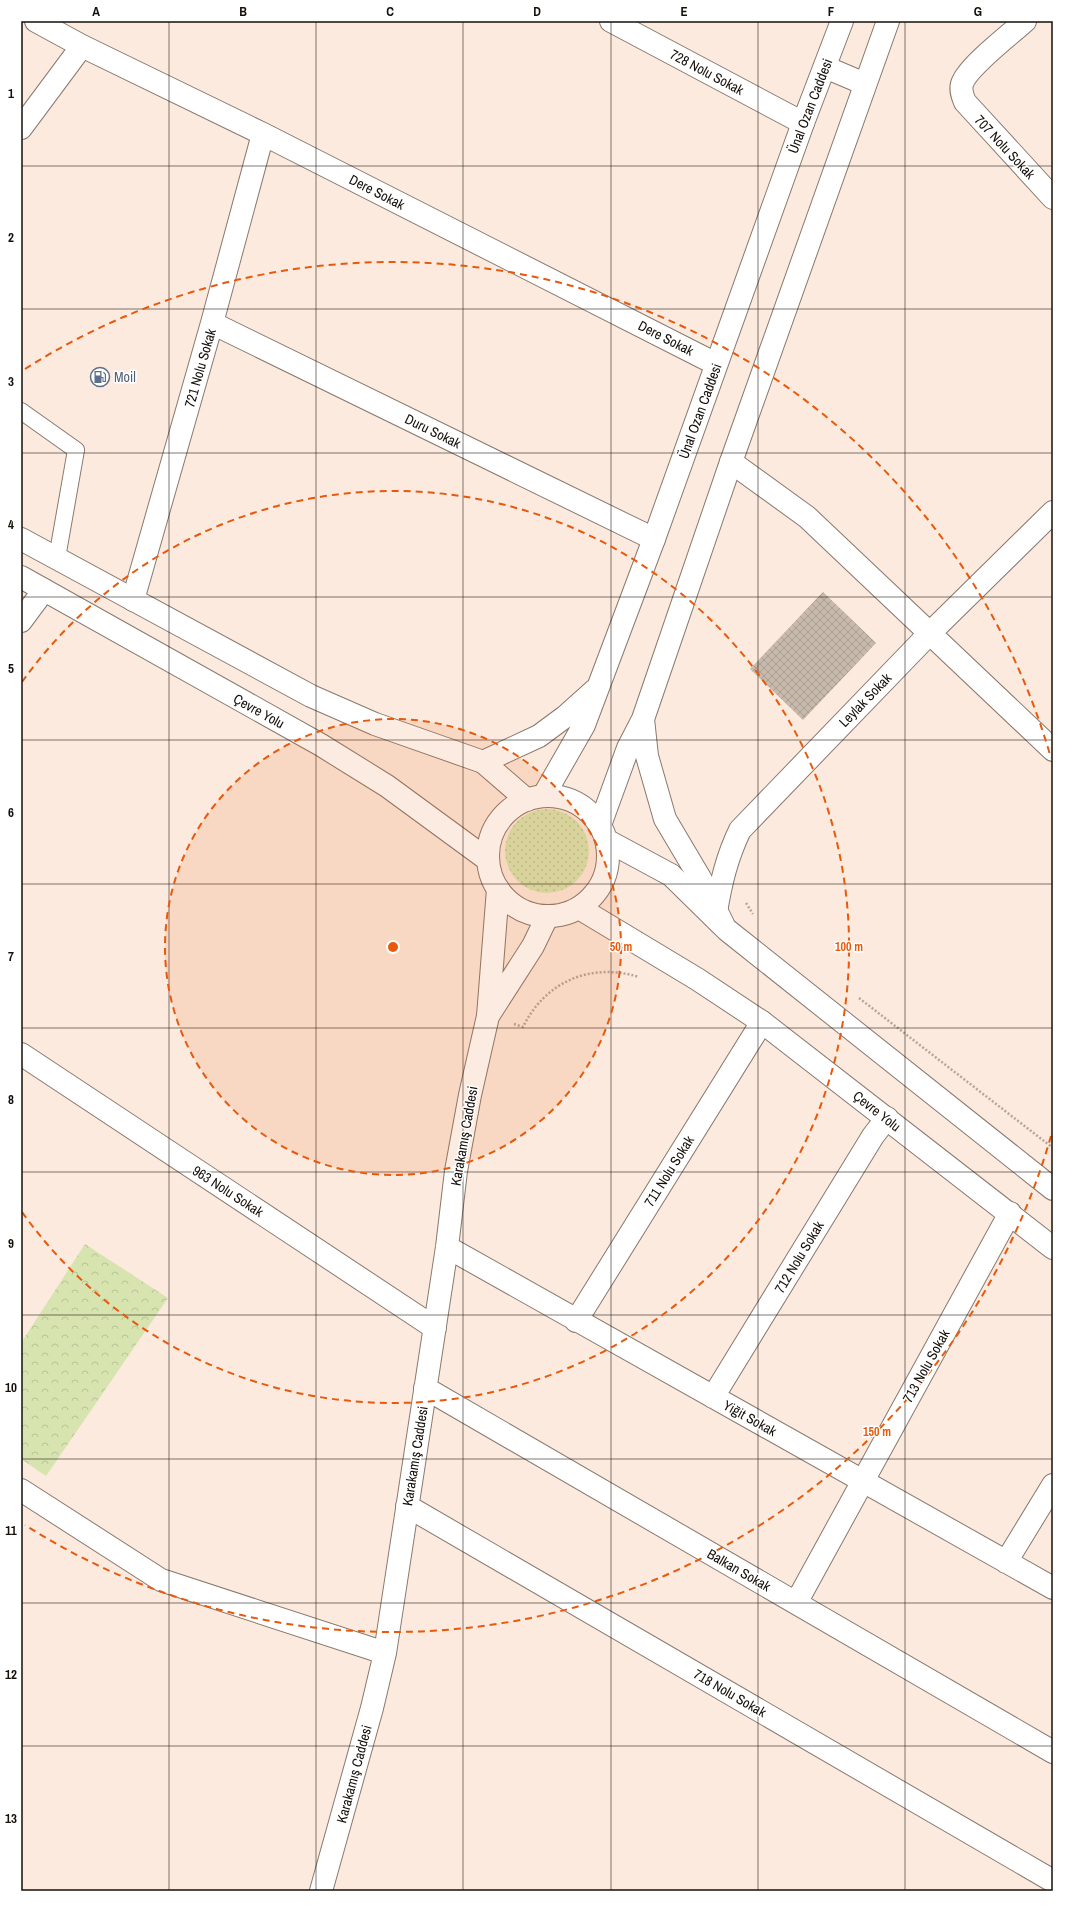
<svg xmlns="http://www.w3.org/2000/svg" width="1074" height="1912" viewBox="0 0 1074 1912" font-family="'Archivo Narrow',sans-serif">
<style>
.grass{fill:url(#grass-dots)}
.forest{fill:url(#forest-crowns)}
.building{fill:url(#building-cross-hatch)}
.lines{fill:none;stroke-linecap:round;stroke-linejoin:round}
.service-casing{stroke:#89796e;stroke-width:18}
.minor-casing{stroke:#89796e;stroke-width:24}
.secondary-casing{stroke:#89796e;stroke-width:24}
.primary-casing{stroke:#89796e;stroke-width:24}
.path{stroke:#b3a69b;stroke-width:2.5;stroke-dasharray:2 2;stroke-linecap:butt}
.service{stroke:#fff;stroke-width:16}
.minor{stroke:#fff;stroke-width:22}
.secondary{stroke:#fff;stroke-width:22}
.primary{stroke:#fff;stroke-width:22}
.grid{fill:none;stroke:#15100b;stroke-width:1;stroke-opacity:0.55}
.ring{fill:none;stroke:#e8590c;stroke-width:2;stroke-dasharray:7 5}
.labels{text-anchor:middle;stroke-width:3;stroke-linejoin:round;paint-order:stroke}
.street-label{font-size:14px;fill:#15100b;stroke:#fff}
.service-label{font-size:14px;fill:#4e5e75;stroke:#fff;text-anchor:start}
.centre{fill:#e8590c;stroke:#fff;stroke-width:2}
.ring-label{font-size:12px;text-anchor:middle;font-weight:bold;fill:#e8590c;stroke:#fff;stroke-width:3;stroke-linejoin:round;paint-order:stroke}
.neatline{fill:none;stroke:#15100b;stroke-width:1.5}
.grid-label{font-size:13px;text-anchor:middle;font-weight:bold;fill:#15100b}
</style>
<defs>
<pattern id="grass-dots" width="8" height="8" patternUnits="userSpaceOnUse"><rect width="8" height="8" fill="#d7e4b0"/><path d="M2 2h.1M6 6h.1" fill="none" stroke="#b8c396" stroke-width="1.8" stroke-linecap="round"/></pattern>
<pattern id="forest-crowns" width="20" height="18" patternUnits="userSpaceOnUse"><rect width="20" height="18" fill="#d7e4b0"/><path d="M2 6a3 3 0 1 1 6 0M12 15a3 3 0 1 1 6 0" fill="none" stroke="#b8c396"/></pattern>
<pattern id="building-cross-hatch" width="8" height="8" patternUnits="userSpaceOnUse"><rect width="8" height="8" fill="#c7b9ab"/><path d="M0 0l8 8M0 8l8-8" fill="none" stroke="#aa9e92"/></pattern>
</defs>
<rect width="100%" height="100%" fill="#fbeadd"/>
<!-- grass -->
<path class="grass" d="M505 851a42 42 0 1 1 84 0a42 42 0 1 1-84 0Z"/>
<!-- forest -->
<path class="forest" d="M 85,1244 L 168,1298 L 46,1476 L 21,1459 L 21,1343 Z"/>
<!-- building -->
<path class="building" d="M 823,592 L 876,643 L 803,720 L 750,669 Z"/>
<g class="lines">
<defs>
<path id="service" d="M 21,411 L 76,450 L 57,558"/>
<path id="minor" d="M 36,21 L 82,46 L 263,134 L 716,364
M 611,21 L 803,123
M 1025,21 C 1011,34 967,67 962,84 C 960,91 963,97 965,102 L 1053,198
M 825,67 L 865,84
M 21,128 L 82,46
M 212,323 L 654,539
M 731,462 L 807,517 L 1053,750
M 133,600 L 212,323 L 263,134
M 21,621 L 44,590
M 716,912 C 721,882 727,857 740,830 L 931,632 L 1053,512
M 21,1054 L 435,1328
M 447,1247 L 1053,1588
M 576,1321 L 762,1022
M 425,1388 L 1053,1752
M 713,1397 L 873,1136 L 887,1118
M 21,1490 L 161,1580 L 385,1653
M 407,1506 L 1053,1881
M 1006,1562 L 1053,1485
M 796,1603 L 1010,1213
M 321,1891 L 372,1708 L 385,1653 L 447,1247 L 456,1171 L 470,1095 L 488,1016"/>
<path id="secondary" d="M 643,719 L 647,756 L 665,819 L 700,878 L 723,924
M 483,762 L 539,736 L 566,716 L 595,690
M 544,795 L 584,725 L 654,539 L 803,123 L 842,21
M 600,825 L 628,748 L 643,719 L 731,462 L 888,21
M 490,1013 L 533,946 L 547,917
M 488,1016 L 498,889"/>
<path id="primary" d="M 21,539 L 311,696 L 375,724 L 483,762 L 527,800
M 21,577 L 321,745 L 387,786 L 488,860
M488 856a60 60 0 1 1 120 0a60 60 0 1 1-120 0Z
M 606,840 L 671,875 L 727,930 L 1053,1189
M 579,908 L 697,979 L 762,1022 L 1053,1248"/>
</defs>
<!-- service casing -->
<use href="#service" class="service-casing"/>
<!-- minor casing -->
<use href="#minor" class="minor-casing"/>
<!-- secondary casing -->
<use href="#secondary" class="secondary-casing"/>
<!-- primary casing -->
<use href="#primary" class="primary-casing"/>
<!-- path -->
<path class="path" d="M 746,903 L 753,914
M 859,998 L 1053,1148
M 514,1024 L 523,1027 C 545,982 590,962 639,977"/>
<!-- service -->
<use href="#service" class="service"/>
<!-- minor -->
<use href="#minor" class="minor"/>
<!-- secondary -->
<use href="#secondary" class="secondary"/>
<!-- primary -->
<use href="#primary" class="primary"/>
</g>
<!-- grid -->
<path class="grid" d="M 169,21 L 169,1891M 316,21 L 316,1891M 463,21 L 463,1891M 611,21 L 611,1891M 758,21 L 758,1891M 905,21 L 905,1891M 21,166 L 1053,166M 21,309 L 1053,309M 21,453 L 1053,453M 21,597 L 1053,597M 21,740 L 1053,740M 21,884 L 1053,884M 21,1028 L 1053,1028M 21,1172 L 1053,1172M 21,1315 L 1053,1315M 21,1459 L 1053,1459M 21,1603 L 1053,1603M 21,1746 L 1053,1746"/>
<!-- distance rings -->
<circle cx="393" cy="947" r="228" fill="#e8590c" fill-opacity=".12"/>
<g class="ring">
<circle cx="393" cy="947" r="228"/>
<path d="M22 682A456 456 0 1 1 22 1212"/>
<path d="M1051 1136A685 685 0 0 1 25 1525M25 369A685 685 0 0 1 1051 758"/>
</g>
<!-- icons -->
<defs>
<symbol id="fuel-ring" viewBox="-11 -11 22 22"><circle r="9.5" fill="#fff" stroke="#5c6f8a" stroke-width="1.5"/><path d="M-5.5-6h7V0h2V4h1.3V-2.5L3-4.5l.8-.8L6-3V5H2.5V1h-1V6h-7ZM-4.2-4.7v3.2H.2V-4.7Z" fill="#5c6f8a"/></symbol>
</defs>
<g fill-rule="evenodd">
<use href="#fuel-ring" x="89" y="366" width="22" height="22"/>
</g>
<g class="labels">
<!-- street labels -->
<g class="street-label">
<text transform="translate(707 72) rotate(28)" y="5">728 Nolu Sokak</text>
<text transform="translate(810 106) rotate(-69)" y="5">Ünal Ozan Caddesi</text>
<text transform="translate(1005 147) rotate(47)" y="5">707 Nolu Sokak</text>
<text transform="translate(377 192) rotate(27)" y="5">Dere Sokak</text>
<text transform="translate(666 338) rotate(27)" y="5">Dere Sokak</text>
<text transform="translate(200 368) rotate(-74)" y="5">721 Nolu Sokak</text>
<text transform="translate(700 411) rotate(-70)" y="5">Ünal Ozan Caddesi</text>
<text transform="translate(433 431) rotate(26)" y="5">Duru Sokak</text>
<text transform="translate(865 700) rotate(-46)" y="5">Leylak Sokak</text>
<text transform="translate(259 711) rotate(29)" y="5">Çevre Yolu</text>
<text transform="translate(877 1111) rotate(38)" y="5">Çevre Yolu</text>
<text transform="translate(464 1136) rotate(-80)" y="5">Karakamış Caddesi</text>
<text transform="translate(669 1171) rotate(-58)" y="5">711 Nolu Sokak</text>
<text transform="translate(228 1191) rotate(33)" y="5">963 Nolu Sokak</text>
<text transform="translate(799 1257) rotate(-59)" y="5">712 Nolu Sokak</text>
<text transform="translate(926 1366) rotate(-61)" y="5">713 Nolu Sokak</text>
<text transform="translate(750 1418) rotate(29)" y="5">Yiğit Sokak</text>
<text transform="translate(415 1456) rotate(-81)" y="5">Karakamış Caddesi</text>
<text transform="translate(739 1570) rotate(30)" y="5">Balkan Sokak</text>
<text transform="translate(730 1693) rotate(30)" y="5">718 Nolu Sokak</text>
<text transform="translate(354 1774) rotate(-75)" y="5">Karakamış Caddesi</text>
</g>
<!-- service labels -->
<g class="service-label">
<text x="114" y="382">Moil</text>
</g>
</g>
<circle cx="393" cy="947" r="6" class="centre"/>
<g class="ring-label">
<text x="621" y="951">50 m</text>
<text x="849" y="951">100 m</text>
<text x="877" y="1436">150 m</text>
</g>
<!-- border -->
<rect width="1074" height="1912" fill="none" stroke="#ffffff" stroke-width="44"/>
<rect x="22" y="22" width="1030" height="1868" class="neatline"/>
<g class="grid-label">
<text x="96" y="16">A</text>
<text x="243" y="16">B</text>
<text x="390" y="16">C</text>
<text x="537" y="16">D</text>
<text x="684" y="16">E</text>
<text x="831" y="16">F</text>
<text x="978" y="16">G</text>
<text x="11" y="98">1</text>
<text x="11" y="242">2</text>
<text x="11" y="386">3</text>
<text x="11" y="529">4</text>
<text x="11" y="673">5</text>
<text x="11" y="817">6</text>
<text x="11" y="961">7</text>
<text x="11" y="1104">8</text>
<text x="11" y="1248">9</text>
<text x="11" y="1392">10</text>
<text x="11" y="1535">11</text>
<text x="11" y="1679">12</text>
<text x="11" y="1823">13</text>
</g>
</svg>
